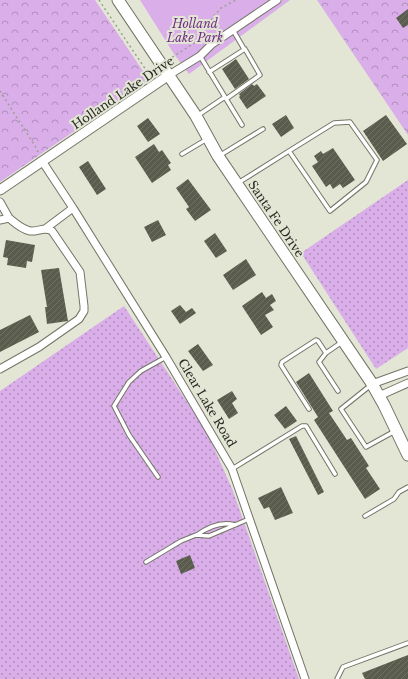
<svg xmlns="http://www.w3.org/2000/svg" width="408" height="679" viewBox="0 0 408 679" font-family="'Libre Baskerville',serif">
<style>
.grass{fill:url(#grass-dots)}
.forest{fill:url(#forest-crowns)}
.green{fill:#d9aee9}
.building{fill:url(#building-hatch)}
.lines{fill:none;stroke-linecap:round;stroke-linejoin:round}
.service-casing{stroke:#737566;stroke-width:5.5}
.minor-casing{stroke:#737566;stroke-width:9}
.tertiary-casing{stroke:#737566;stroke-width:11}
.secondary-casing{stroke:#737566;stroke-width:13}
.path{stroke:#9d9f92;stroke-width:1.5;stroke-dasharray:2 3;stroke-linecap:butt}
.service{stroke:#fff;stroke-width:3.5}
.minor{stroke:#fff;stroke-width:7}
.tertiary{stroke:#fff;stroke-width:9}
.secondary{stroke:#fff;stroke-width:11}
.labels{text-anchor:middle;stroke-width:4;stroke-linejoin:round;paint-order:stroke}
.park-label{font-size:12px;font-style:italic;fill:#6f2e85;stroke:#e3e6d5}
.street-label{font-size:12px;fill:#292a23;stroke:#e3e6d5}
</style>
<defs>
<pattern id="grass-dots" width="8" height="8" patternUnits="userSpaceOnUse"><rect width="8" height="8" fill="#d9aee9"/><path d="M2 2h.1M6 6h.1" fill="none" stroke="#b08ebc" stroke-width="1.8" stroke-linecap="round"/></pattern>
<pattern id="forest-crowns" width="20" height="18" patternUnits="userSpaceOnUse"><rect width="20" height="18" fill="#d9aee9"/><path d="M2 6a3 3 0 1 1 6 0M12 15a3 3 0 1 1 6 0" fill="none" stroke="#b08ebc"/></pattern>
<pattern id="building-hatch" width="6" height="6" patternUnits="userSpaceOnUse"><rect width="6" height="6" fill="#5a5c4d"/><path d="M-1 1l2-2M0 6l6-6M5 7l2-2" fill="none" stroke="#6e7063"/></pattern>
</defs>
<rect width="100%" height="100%" fill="#e3e6d5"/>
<!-- grass -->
<path class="grass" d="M 408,180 L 408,348 L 376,369 L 301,253 Z
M 124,306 L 208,434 L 233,491 L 299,679 L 0,679 L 0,391 Z"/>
<!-- forest -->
<path class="forest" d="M 0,0 L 95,0 L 149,80 L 0,182 Z
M 317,0 L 408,0 L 408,135 Z"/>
<!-- green -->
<path class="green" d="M 140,0 L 290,0 L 189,74 L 174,54 Z"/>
<!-- building -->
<path class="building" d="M 408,9 L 408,25 L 403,28 L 396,18 Z
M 236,59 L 249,79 L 235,89 L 222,69 Z
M 252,84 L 254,86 L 257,84 L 266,96 L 247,109 L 239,97 L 240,96 L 239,94 Z
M 286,115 L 294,128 L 281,137 L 272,124 Z
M 386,115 L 407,144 L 383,161 L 363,131 Z
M 148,118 L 160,134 L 148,142 L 137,126 Z
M 154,144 L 159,152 L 162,150 L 171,163 L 168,165 L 171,170 L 152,183 L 135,157 Z
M 333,148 L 355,180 L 343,188 L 340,184 L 333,189 L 330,184 L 326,187 L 312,166 L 318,162 L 314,156 L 321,151 L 323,154 Z
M 88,161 L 106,189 L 97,195 L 79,167 Z
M 188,179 L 211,210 L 195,221 L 186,209 L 189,207 L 176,188 Z
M 158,220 L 166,235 L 152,242 L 144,227 Z
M 215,233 L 227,251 L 216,258 L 204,241 Z
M 6,240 L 35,245 L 32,262 L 27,261 L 26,268 L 7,265 L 8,258 L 3,257 Z
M 246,259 L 256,275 L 233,290 L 223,275 Z
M 59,268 L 68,321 L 47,324 L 45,307 L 47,307 L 41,270 Z
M 262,292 L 266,298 L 272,294 L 276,301 L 270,305 L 274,310 L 265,315 L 273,327 L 261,335 L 242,306 Z
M 180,305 L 186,312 L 192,308 L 196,313 L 180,324 L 171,311 Z
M 30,315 L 39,332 L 0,352 L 0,330 Z
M 198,344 L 213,365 L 203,371 L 188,351 Z
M 309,373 L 333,411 L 329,413 L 347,440 L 351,438 L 369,466 L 366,468 L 380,489 L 365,499 L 314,420 L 318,417 L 296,382 Z
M 232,391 L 237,399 L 232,403 L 238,413 L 229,419 L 217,400 Z
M 286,406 L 297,421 L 285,429 L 274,415 Z
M 296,436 L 324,492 L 318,495 L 289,439 Z
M 281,487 L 293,513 L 275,520 L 269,507 L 264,509 L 258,498 Z
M 190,555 L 195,568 L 181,574 L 176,561 Z
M 408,655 L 408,679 L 365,679 L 362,673 Z"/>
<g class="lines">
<defs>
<path id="service" d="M 233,30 L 244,49
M 200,56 L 242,125
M 209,72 L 245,49 L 260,75 L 226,99
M 197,116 L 225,97
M 182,154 L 207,139
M 219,156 L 263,129
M 238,183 L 289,151 L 330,211 L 366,182 L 377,160 L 350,122 L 334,123 L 289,151
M 326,353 L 319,362 L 338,391
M 371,385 L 341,409 L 366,447 L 395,431
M 309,409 L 281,365 L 282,362 L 316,340 L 318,341 L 326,353 L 342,342
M 232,469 L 302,426 L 306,426 L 335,474
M 158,477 L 129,435 L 114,406 L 129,382 L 141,371 L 166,357
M 365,516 L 394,499 L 399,492 L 408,487
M 197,535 C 208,527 221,521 235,525
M 146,562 L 181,541 L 196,535 L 209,536 L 249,519
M 337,679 L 343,667 L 408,643"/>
<path id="minor" d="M 169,75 L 200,56 L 212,44 L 277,0
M 42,161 L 73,208 L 166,357 L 232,469 L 305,679
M 0,202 L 9,218
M 0,220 L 9,218 C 15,223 21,229 30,231 C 38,232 45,226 52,231 L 80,272 L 84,306 L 84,311 L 79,319 L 39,347 L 0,369
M 45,229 L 73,208
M 372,384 L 408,371
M 379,396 L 408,383"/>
<path id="tertiary" d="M 0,190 L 169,75"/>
<path id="secondary" d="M 118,0 L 196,116 L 218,156 L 371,382 L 384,405 L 408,455"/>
</defs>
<!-- service casing -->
<use href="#service" class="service-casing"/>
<!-- minor casing -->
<use href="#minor" class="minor-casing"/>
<!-- tertiary casing -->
<use href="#tertiary" class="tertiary-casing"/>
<!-- secondary casing -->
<use href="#secondary" class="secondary-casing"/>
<!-- path -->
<path class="path" d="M 99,0 L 148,73 L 153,69
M 168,60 L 199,40 L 213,17 L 221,8 L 236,0
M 0,91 L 35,146 L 39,154"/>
<!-- service -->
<use href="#service" class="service"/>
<!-- minor -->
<use href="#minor" class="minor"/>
<!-- tertiary -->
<use href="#tertiary" class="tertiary"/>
<!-- secondary -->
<use href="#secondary" class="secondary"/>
</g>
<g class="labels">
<!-- park labels -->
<g class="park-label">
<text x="195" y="28">Holland<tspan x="195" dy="14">Lake Park</tspan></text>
</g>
<!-- street labels -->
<g class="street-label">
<text transform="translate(123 93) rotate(-34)" y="4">Holland Lake Drive</text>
<text transform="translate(276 219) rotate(56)" y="4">Santa Fe Drive</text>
<text transform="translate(207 403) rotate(59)" y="4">Clear Lake Road</text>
</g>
</g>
</svg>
